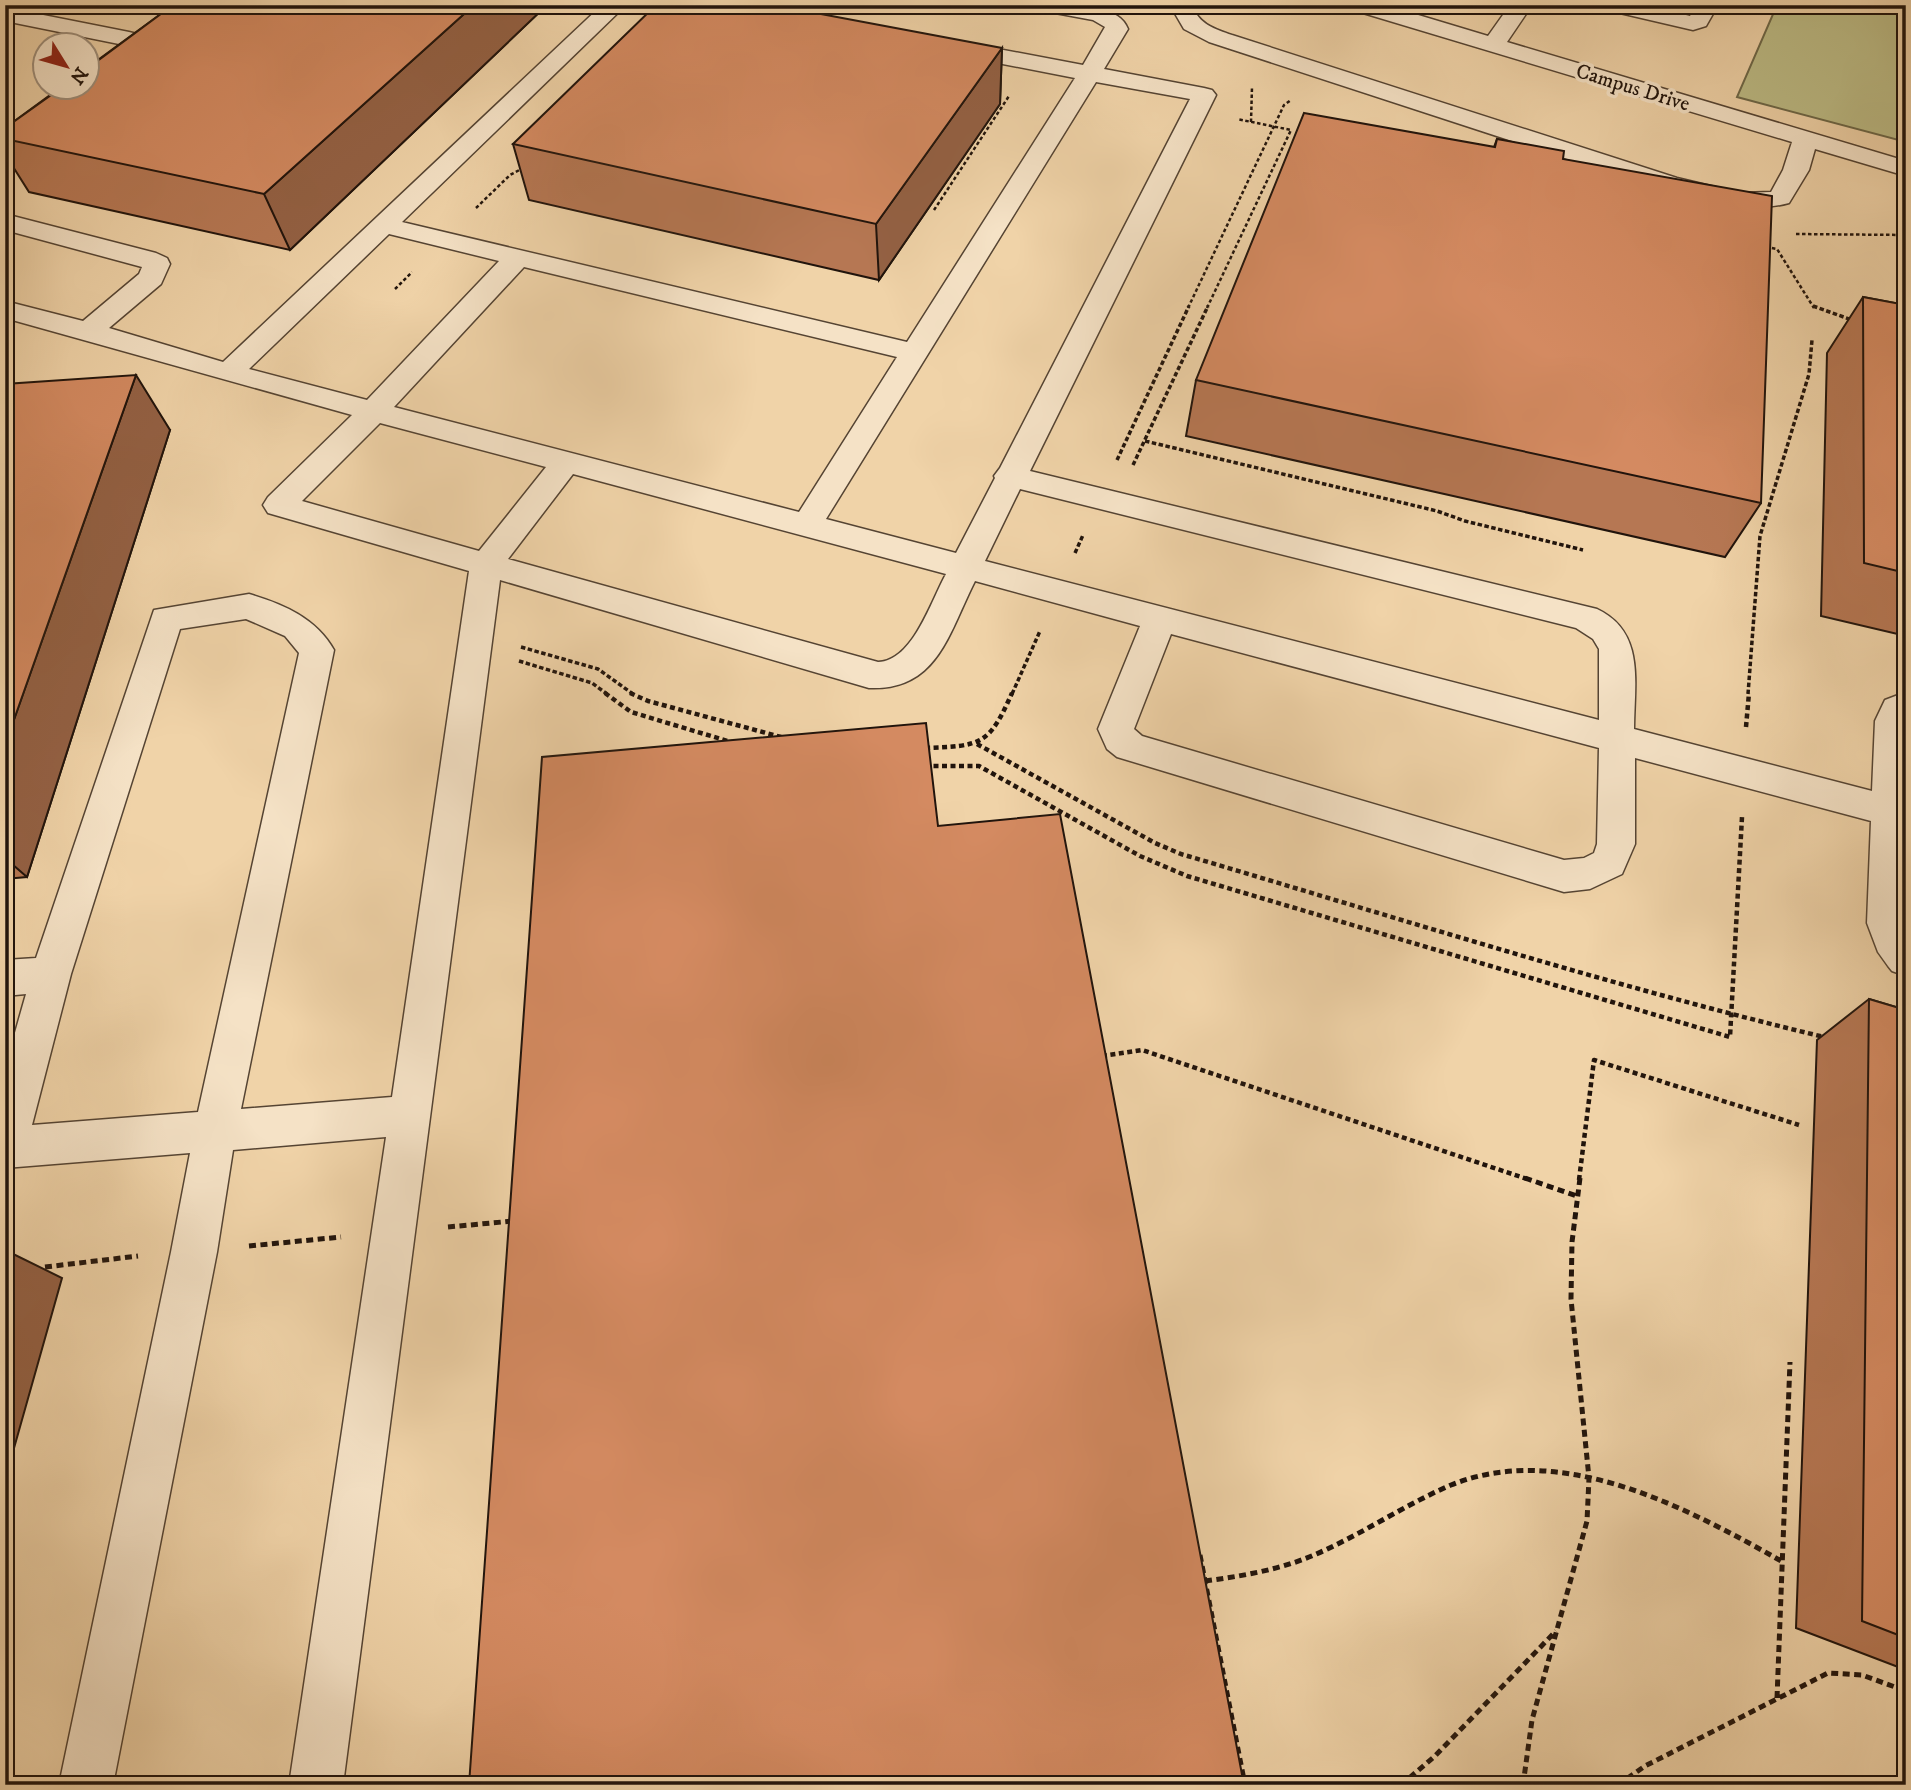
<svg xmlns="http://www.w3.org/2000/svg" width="1911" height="1790" viewBox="0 0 1911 1790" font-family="'IM FELL DW Pica',serif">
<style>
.green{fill:#bcbb85;stroke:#6e6848;stroke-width:2}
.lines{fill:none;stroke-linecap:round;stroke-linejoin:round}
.minor-casing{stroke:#543;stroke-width:3}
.path-far3{stroke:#21140c;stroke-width:2.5;stroke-dasharray:3.5 2.5;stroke-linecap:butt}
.path-far2{stroke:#21140c;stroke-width:3.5;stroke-dasharray:4.5 2.5;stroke-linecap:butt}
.path-far1{stroke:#21140c;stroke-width:4.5;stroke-dasharray:5 3.5;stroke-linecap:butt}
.path{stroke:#21140c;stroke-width:5;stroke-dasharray:7 4.5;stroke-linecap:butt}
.minor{fill:#f5e2c6;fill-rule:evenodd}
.wall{fill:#b67753;stroke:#21140c;stroke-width:2}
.shaded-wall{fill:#946144;stroke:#21140c;stroke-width:2}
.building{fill:#d48a61;stroke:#21140c;stroke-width:2}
.labels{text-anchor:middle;stroke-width:7;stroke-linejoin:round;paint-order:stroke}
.far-street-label{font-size:21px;fill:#21140c;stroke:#f5e2c6}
</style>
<rect width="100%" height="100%" fill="#f0d3a8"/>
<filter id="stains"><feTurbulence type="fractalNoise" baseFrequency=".00286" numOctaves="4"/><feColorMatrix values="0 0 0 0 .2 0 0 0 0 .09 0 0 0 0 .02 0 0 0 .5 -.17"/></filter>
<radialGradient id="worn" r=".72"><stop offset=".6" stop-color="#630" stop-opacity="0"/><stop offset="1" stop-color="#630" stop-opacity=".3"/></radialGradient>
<!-- green -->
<path class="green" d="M 1777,5 L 1906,5 L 1906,142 L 1737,97 Z"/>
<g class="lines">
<defs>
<path id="minor" d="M 602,5 L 624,7 L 402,222 L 907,342 L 1075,78 L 951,54 L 943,52 L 940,47 L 943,42 L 951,40 L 1083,65 L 1105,27 L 1093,20 L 1039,10 L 1036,5 C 1062,5 1117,0 1128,29 L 1104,69 L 1204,88 L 1212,90 L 1216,95 L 1030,471 L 1597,609 C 1646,632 1634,684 1634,729 L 1872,791 L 1875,721 L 1885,700 L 1906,692 L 1906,976 L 1892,971 L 1888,966 L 1878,952 L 1867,923 L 1871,821 L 1635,758 L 1635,844 L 1622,874 L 1590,889 L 1564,892 L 1117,757 L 1107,749 L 1098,729 L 1140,626 L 975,581 C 949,632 938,691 869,688 L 500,580 L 343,1785 L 289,1785 L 386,1137 L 233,1150 L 217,1252 L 113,1785 L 59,1785 L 171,1252 L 190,1153 L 5,1168 L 5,1068 L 26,994 L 5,996 L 5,960 L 36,958 L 154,610 L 249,594 C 283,604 316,618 334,650 L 241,1109 L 392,1097 L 469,571 L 268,513 L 263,505 L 268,497 L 352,415 L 5,318 L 5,301 L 83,321 L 139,274 L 142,267 L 5,230 L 5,214 L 156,253 L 167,258 L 170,264 L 161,284 L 109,328 L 223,362 ZM 1096,82 L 1190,99 L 1000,468 L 994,476 L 995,478 L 956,553 L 826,519 ZM 389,234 L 499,261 L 367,400 L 249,369 ZM 524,267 L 897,357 L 799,512 L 394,407 ZM 380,423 L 546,467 L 479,551 L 302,501 ZM 573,474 L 946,574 C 931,601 913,661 878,662 L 508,559 ZM 1020,489 L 1576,628 L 1593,639 L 1599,649 L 1599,720 L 985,561 ZM 246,619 L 285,636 L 299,653 L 198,1112 L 32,1125 L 71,974 L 180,629 ZM 1171,634 L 1599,748 L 1597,844 L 1594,853 L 1584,858 L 1564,860 L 1142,736 L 1134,729 Z
M 1170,5 L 1192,5 C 1198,24 1215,29 1232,35 L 1677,178 L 1740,193 L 1771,192 L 1783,170 L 1792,142 L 1353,10 L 1350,5 L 1385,5 L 1488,36 L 1510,5 L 1532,5 L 1507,42 L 1906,161 L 1906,176 L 1815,149 L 1809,170 L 1789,203 C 1745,215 1702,201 1659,189 L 1209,42 L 1184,29 Z
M 1604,5 L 1645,5 L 1690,16 L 1696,5 L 1718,5 L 1706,26 L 1693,30 L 1607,10 Z
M 18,10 L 129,32 L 137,34 L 140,39 L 137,44 L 129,46 L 10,22 L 7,17 L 10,12 Z"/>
</defs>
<!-- minor casing -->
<use href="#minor" class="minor-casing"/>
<!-- path-far3 -->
<path class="path-far3" d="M 1251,122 L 1252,87
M 476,208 L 510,175 L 525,167
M 934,210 L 1009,96
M 1796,234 L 1906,235
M 1766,247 L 1777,249 L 1814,308
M 395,289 L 412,272
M 1188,308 L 1284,105 L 1291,100
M 1207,308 L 1291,130 L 1237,119"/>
<!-- path-far2 -->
<path class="path-far2" d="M 1813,306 L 1852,320
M 1145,441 L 1437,511 L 1465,521 L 1583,550
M 1117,460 L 1189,306
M 1133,465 L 1208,306
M 1075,553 L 1083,535
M 521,647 L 598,669 L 633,694
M 519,661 L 592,683 L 607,694
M 1012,694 L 1040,631
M 1748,694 L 1760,536 L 1809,374 L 1812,340"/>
<!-- path-far1 -->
<path class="path-far1" d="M 605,693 L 631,712 L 731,742
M 630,693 L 648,701 L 781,737
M 1746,727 L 1749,693
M 977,744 L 1155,843 L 1181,854 C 1395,917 1607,985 1824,1037
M 925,748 C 982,746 989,745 1012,693
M 925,766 L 979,766 L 1140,856 L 1187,876 L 1730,1037 L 1742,817
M 1102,1056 L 1142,1050 L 1530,1180
M 1579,1180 L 1594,1060 L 1799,1125"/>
<!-- path -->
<path class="path" d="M 1525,1178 L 1577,1196
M 448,1227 L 513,1221
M 249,1246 L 341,1237
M 45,1267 L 138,1256
M 1200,1555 L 1245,1785
M 1205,1581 C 1242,1576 1279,1570 1314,1555 C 1361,1535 1404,1505 1451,1485 C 1562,1440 1689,1509 1783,1562
M 1777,1698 L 1790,1362
M 1401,1785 L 1435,1756 L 1556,1631
M 1523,1785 L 1532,1720 L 1587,1521 L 1589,1478 L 1571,1299 L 1572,1242 L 1580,1178
M 1618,1785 L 1645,1766 L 1828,1673 L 1862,1675 L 1906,1691"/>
<!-- minor -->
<use href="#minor" class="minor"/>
</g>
<!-- wall -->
<path class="wall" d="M 173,5 L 547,5 L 290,250 L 29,192 L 5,154 L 5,128 Z
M 1002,48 L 1000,104 L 879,280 L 529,200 L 513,144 Z
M 1497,139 L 1563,159 L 1761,503 L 1725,557 L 1186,436 L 1196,380 L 1494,147 Z
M 1863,297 L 1906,305 L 1906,636 L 1821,616 L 1827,353 Z
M 5,384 L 170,430 L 27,877 L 5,879 Z
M 1869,999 L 1906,1010 L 1906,1670 L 1796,1628 L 1817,1040 Z"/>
<!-- shaded-wall -->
<path class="shaded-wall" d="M 474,5 L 547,5 L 290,250 L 264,194 Z
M 1002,48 L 1000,104 L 879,280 L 876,224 Z
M 136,375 L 170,430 L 27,877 L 5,858 L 5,745 Z
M 5,1250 L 62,1278 L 5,1480 Z"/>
<!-- building -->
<path class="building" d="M 173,5 L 474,5 L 264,194 L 5,139 L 5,128 L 61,88 L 88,88 L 88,68 Z
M 656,5 L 773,5 L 1002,48 L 876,224 L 513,144 Z
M 1304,113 L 1495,147 L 1497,139 L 1564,151 L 1563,159 L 1772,196 L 1761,503 L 1196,380 Z
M 1863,297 L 1906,305 L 1906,573 L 1864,563 Z
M 136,375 L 5,745 L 5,384 Z
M 926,723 L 938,826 L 1060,814 L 1244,1785 L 469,1785 L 542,757 Z
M 1869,999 L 1906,1010 L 1906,1638 L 1862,1621 Z"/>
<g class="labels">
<!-- far-street labels -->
<g class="far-street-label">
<text transform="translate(1633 87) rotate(17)" y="7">Campus Drive</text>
</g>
</g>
<!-- margin -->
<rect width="1911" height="1790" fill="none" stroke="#f0d3a8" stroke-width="28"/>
<rect x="7" y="7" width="1897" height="1776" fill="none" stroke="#21140c" stroke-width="3.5"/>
<rect x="14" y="14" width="1883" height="1762" fill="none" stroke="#21140c" stroke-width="2"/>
<!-- north arrow -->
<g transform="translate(66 66) rotate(127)"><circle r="33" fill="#f5e2c6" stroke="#a0907c" stroke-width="2"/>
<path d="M0-5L12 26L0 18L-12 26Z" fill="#8f2418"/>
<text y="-10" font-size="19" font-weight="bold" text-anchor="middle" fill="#21140c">N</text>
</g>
<rect width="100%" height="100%" filter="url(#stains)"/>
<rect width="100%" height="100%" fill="url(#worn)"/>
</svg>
